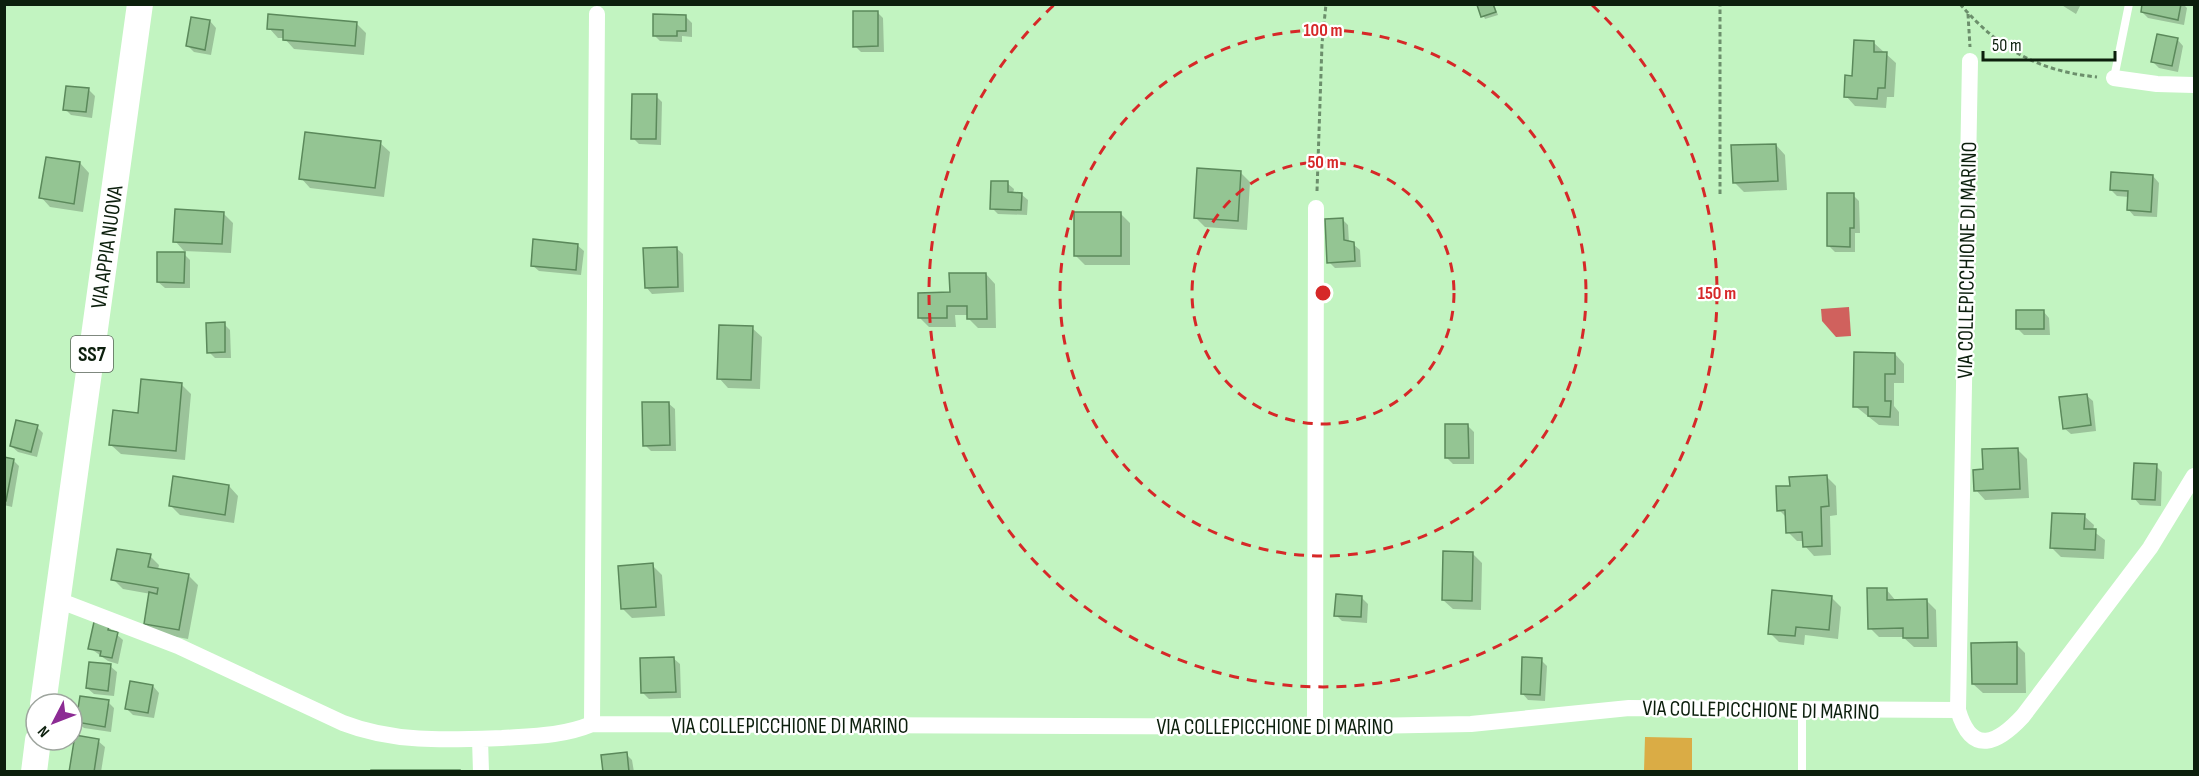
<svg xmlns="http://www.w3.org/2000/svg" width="2199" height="776" viewBox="0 0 2199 776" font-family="'Sofia Sans Condensed',sans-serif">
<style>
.green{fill:#daac45}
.water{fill:#d0615d}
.shadow{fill:#0003}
.building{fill:#94c593;stroke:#5b895b;stroke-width:1.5}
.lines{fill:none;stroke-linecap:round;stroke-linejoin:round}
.path{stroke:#6c8f6c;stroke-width:3;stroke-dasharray:4.5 3;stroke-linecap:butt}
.service{stroke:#fff;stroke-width:8}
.minor{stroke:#fff;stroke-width:16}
.primary{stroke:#fff;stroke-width:26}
.ring{fill:none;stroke:#d62828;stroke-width:3;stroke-dasharray:10 8}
.labels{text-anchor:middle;stroke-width:4.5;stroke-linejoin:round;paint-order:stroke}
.shield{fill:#fff;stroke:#556256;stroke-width:1.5}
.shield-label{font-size:21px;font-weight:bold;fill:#0c1f0d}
.street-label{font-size:22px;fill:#0c1f0d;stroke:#fff}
.centre{fill:#d62828;stroke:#fff;stroke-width:3}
.ring-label{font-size:18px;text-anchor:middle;font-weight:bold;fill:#d62828;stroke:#fff;stroke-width:4.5;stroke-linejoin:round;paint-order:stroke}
</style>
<rect width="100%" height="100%" fill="#c2f4c1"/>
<!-- green -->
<path class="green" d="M 1645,737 L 1692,738 L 1692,771 L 1644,771 Z"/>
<!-- water -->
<path class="water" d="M 1849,307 L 1851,336 L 1836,337 L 1822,321 L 1821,309 Z"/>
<!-- shadow -->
<path class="shadow" d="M 1483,4 L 1494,4 L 1498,15 L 1485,19 L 1479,6 Z
M 2060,4 L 2081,4 L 2076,14 Z
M 2144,4 L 2183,4 L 2187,8 L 2184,25 L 2148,18 L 2142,12 Z
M 877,12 L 883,18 L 884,52 L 861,52 L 855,46 Z
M 686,17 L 692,23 L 692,37 L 682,36 L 682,42 L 660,41 L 654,35 Z
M 210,21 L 216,28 L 211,55 L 194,52 L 188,46 Z
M 356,23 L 366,33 L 364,55 L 294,49 L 284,38 L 278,38 L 269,28 Z
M 2177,39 L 2183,46 L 2178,72 L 2159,68 L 2153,62 Z
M 1874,43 L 1896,63 L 1894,97 L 1887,97 L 1886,108 L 1855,106 L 1846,96 Z
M 89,90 L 95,96 L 92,118 L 71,115 L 65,109 Z
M 656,96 L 662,102 L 661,145 L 639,144 L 633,138 Z
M 380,143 L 390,152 L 384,197 L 310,188 L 301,178 Z
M 1776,145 L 1785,155 L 1787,190 L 1744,192 L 1734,182 Z
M 80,163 L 89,173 L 83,212 L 50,207 L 41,197 Z
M 1241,173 L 1250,182 L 1247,230 L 1205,227 L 1195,217 Z
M 2153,176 L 2159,183 L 2157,217 L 2134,216 L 2128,209 L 2129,197 L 2117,196 L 2111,190 Z
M 1007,183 L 1014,189 L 1013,194 L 1021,194 L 1028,200 L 1027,215 L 998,214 L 992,208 Z
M 1853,195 L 1859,201 L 1860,233 L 1855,233 L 1855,252 L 1835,252 L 1829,246 Z
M 223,213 L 233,223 L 231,253 L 184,251 L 175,241 Z
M 1121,214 L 1130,223 L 1130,265 L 1085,265 L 1075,255 Z
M 1342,219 L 1348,225 L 1349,243 L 1353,244 L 1360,250 L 1361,267 L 1335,268 L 1329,262 Z
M 577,245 L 584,251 L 581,275 L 539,271 L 532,265 Z
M 676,248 L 683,254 L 684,292 L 652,294 L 646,287 Z
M 184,254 L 190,260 L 190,288 L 165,288 L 158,282 Z
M 986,274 L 995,284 L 996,328 L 978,328 L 968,318 L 968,315 L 955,315 L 956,327 L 929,327 L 920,318 L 951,294 Z
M 2043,311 L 2049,318 L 2050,335 L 2024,335 L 2018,329 Z
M 224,324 L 230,330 L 231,358 L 215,358 L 209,352 Z
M 752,328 L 762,337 L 760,389 L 728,388 L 719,378 Z
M 1895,354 L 1904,364 L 1904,383 L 1894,383 L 1894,406 L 1899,412 L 1899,426 L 1879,425 L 1855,406 Z
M 181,384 L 191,394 L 185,460 L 121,454 L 111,445 L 140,414 Z
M 2086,395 L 2093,401 L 2096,431 L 2071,434 L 2064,428 Z
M 668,403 L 675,409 L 676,451 L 651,451 L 645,445 Z
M 1468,426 L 1474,432 L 1474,464 L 1453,464 L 1447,458 Z
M 37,427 L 43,433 L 37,457 L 18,452 L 11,446 Z
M 2018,450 L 2027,459 L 2029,498 L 1985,500 L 1976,490 L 1984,471 Z
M 4,459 L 13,460 L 19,466 L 12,507 L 4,505 Z
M 2156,466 L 2162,472 L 2161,506 L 2140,505 L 2134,498 Z
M 1827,477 L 1836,486 L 1837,515 L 1830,516 L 1831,555 L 1814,556 L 1805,546 L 1804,541 L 1797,541 L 1788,532 L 1787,518 L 1779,510 L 1792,487 Z
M 229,486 L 238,496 L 234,523 L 180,515 L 171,506 Z
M 2084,516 L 2094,525 L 2093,531 L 2105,540 L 2104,559 L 2061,557 L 2052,548 Z
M 1473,554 L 1482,563 L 1481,610 L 1453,609 L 1443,600 Z
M 150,556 L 159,565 L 158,570 L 188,575 L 198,585 L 188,639 L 155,633 L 145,624 L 151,594 L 123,589 L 113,579 Z
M 652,565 L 662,575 L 665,616 L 632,618 L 623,609 Z
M 1886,589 L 1896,601 L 1927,601 L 1936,610 L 1937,647 L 1914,647 L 1903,637 L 1879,637 L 1870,628 Z
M 1831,597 L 1841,607 L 1838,639 L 1805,635 L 1804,645 L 1779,642 L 1770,633 Z
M 1362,598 L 1368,604 L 1367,623 L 1342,621 L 1336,615 Z
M 108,627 L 123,640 L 118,664 L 108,661 L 90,648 Z
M 2016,644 L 2025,653 L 2026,693 L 1983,693 L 1973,684 Z
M 673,658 L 680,664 L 681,698 L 649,699 L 643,693 Z
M 1541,660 L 1547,666 L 1545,701 L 1528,700 L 1522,693 Z
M 110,666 L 117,672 L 114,696 L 94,694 L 87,688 Z
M 153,686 L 159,693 L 154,718 L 133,715 L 127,709 Z
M 108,702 L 114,708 L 111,732 L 84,728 L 77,722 Z
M 98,741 L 105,747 L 101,772 L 71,772 Z
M 626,754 L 632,760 L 634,772 L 605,772 Z"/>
<!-- building -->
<path class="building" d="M 1493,4 L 1496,12 L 1481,17 L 1477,5 Z
M 2142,4 L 2181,4 L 2178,20 L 2141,12 Z
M 853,11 L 878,11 L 878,46 L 853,47 Z
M 268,14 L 357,22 L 355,46 L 283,40 L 283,30 L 267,29 Z
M 653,14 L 686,15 L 686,31 L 677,31 L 677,36 L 653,36 Z
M 191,17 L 210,20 L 205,50 L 186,46 Z
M 2157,34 L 2178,38 L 2172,66 L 2151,62 Z
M 1854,40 L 1874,41 L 1874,52 L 1887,52 L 1885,88 L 1878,88 L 1877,99 L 1844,97 L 1845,75 L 1852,76 Z
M 66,86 L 89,88 L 86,112 L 63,110 Z
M 632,94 L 657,94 L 656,139 L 631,139 Z
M 305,132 L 381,141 L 375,188 L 299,179 Z
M 1776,144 L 1778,181 L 1733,183 L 1731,145 Z
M 46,157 L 80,162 L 74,204 L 39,198 Z
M 1197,168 L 1241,171 L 1238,221 L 1194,218 Z
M 2111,172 L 2153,175 L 2151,212 L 2127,210 L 2128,191 L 2110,190 Z
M 991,181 L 1008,181 L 1008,192 L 1022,193 L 1021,210 L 990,209 Z
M 1827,193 L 1854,193 L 1854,228 L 1850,228 L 1850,247 L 1827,246 Z
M 175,209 L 224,212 L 222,244 L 173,242 Z
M 1074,212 L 1121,212 L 1121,256 L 1074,256 Z
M 1343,218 L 1344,240 L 1354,242 L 1355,261 L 1327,263 L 1325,219 Z
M 533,239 L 578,244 L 576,270 L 531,266 Z
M 677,247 L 678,287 L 645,288 L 643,248 Z
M 157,252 L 185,252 L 184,283 L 157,282 Z
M 949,273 L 986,273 L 987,319 L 967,319 L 967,306 L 947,306 L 947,318 L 918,318 L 918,293 L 950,292 Z
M 2016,310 L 2044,310 L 2044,329 L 2016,329 Z
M 225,322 L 225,352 L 207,353 L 206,323 Z
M 719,325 L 753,326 L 751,380 L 717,379 Z
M 1854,352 L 1895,353 L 1895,374 L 1885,374 L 1885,401 L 1891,401 L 1890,417 L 1868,416 L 1868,407 L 1853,407 Z
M 141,379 L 182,383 L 176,451 L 109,445 L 113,410 L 138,413 Z
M 2087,394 L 2091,425 L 2063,429 L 2059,397 Z
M 642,402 L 669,402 L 670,445 L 643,446 Z
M 16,420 L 38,425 L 31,452 L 10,446 Z
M 1445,424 L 1468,424 L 1469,458 L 1445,458 Z
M 2018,448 L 2020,489 L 1974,491 L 1973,470 L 1983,469 L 1982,449 Z
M 4,457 L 14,459 L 6,501 L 4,501 Z
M 2134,463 L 2157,464 L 2155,500 L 2132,499 Z
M 1827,475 L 1829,506 L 1821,507 L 1822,546 L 1803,547 L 1802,532 L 1786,533 L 1785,510 L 1777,511 L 1776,486 L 1790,486 L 1789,477 Z
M 173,476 L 229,485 L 225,515 L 169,506 Z
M 2052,513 L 2085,514 L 2084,529 L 2096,529 L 2095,550 L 2050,548 Z
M 117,549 L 151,554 L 148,567 L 189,574 L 179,630 L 144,624 L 149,592 L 157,594 L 158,588 L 111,580 Z
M 1443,551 L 1473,552 L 1472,601 L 1442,600 Z
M 653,563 L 656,607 L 621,609 L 618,566 Z
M 1867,588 L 1887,588 L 1887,600 L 1927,599 L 1928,638 L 1903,638 L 1903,628 L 1868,629 Z
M 1772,590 L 1832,596 L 1829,630 L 1796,627 L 1795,636 L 1768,634 Z
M 1336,594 L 1362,596 L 1361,617 L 1334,616 Z
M 94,622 L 109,625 L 108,630 L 118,632 L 112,658 L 100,656 L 101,651 L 88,649 Z
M 2017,642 L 2017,684 L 1972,684 L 1971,643 Z
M 674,657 L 676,692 L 641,693 L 640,658 Z
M 1522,657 L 1542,658 L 1540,695 L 1521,694 Z
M 89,662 L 111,664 L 108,691 L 86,688 Z
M 130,681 L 153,685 L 148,713 L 125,709 Z
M 80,696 L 109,700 L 105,727 L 76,722 Z
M 75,735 L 99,739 L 94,772 L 69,772 Z
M 627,752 L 629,772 L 603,772 L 601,755 Z
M 371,770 L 460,770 L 460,772 L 371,772 Z"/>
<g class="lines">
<!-- path -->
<path class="path" d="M 1960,4 C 1999,49 2038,71 2097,77
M 1968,14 L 1970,47
M 1317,191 L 1322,44 L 1326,4
M 1720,194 L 1720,4"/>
<!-- service -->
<path class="service" d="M 2114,78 L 2129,4
M 1802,772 L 1802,710"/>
<!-- minor -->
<path class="minor" d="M 1970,61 L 1958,710 C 1972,757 1998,743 2023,716 L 2150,548 L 2194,476
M 2114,78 L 2157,84 L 2194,85
M 58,600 L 178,646 L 343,723 C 394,743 449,740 502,738 C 534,736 563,736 592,724 L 1315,727 L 1471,724 L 1629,708 L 1958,710
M 592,724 L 597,14
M 1315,727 L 1316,208
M 480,739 L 481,772"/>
<!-- primary -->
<path class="primary" d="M 43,704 L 140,4
M 34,772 L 38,740"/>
</g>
<!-- distance rings -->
<g class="ring">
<circle cx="1323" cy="293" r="131"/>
<circle cx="1323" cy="293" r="263"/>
<path d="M1592 5A394 394 0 1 1 1054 5"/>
</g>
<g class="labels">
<!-- shield labels -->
<rect class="shield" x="71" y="336" width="42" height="36" rx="4.5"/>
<g class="shield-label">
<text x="92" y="361">SS7</text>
</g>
<!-- street labels -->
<g class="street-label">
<text transform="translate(106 247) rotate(-82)" y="8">VIA APPIA NUOVA</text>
<text transform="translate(1966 260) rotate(-89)" y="8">VIA COLLEPICCHIONE DI MARINO</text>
<text transform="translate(1761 709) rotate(1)" y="8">VIA COLLEPICCHIONE DI MARINO</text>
<text x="790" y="733">VIA COLLEPICCHIONE DI MARINO</text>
<text x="1275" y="734">VIA COLLEPICCHIONE DI MARINO</text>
</g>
</g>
<circle cx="1323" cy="293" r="9" class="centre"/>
<g class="ring-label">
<text x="1323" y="36">100 m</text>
<text x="1323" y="168">50 m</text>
<text x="1717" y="299">150 m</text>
</g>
<!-- border -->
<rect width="2199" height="776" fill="none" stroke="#0c1f0d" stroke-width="12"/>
<!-- north arrow -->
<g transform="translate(54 722) rotate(228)"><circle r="28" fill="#ffffff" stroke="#9ea59e" stroke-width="1.5"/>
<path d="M0-4.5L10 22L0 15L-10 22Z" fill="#8c2b94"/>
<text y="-9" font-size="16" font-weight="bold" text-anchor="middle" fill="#0c1f0d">N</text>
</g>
<!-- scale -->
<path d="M1983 51v9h132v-9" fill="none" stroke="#0c1f0d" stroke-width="3"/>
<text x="1992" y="51" font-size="18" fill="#0c1f0d" stroke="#ffffff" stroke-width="4.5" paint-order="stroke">50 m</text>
</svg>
